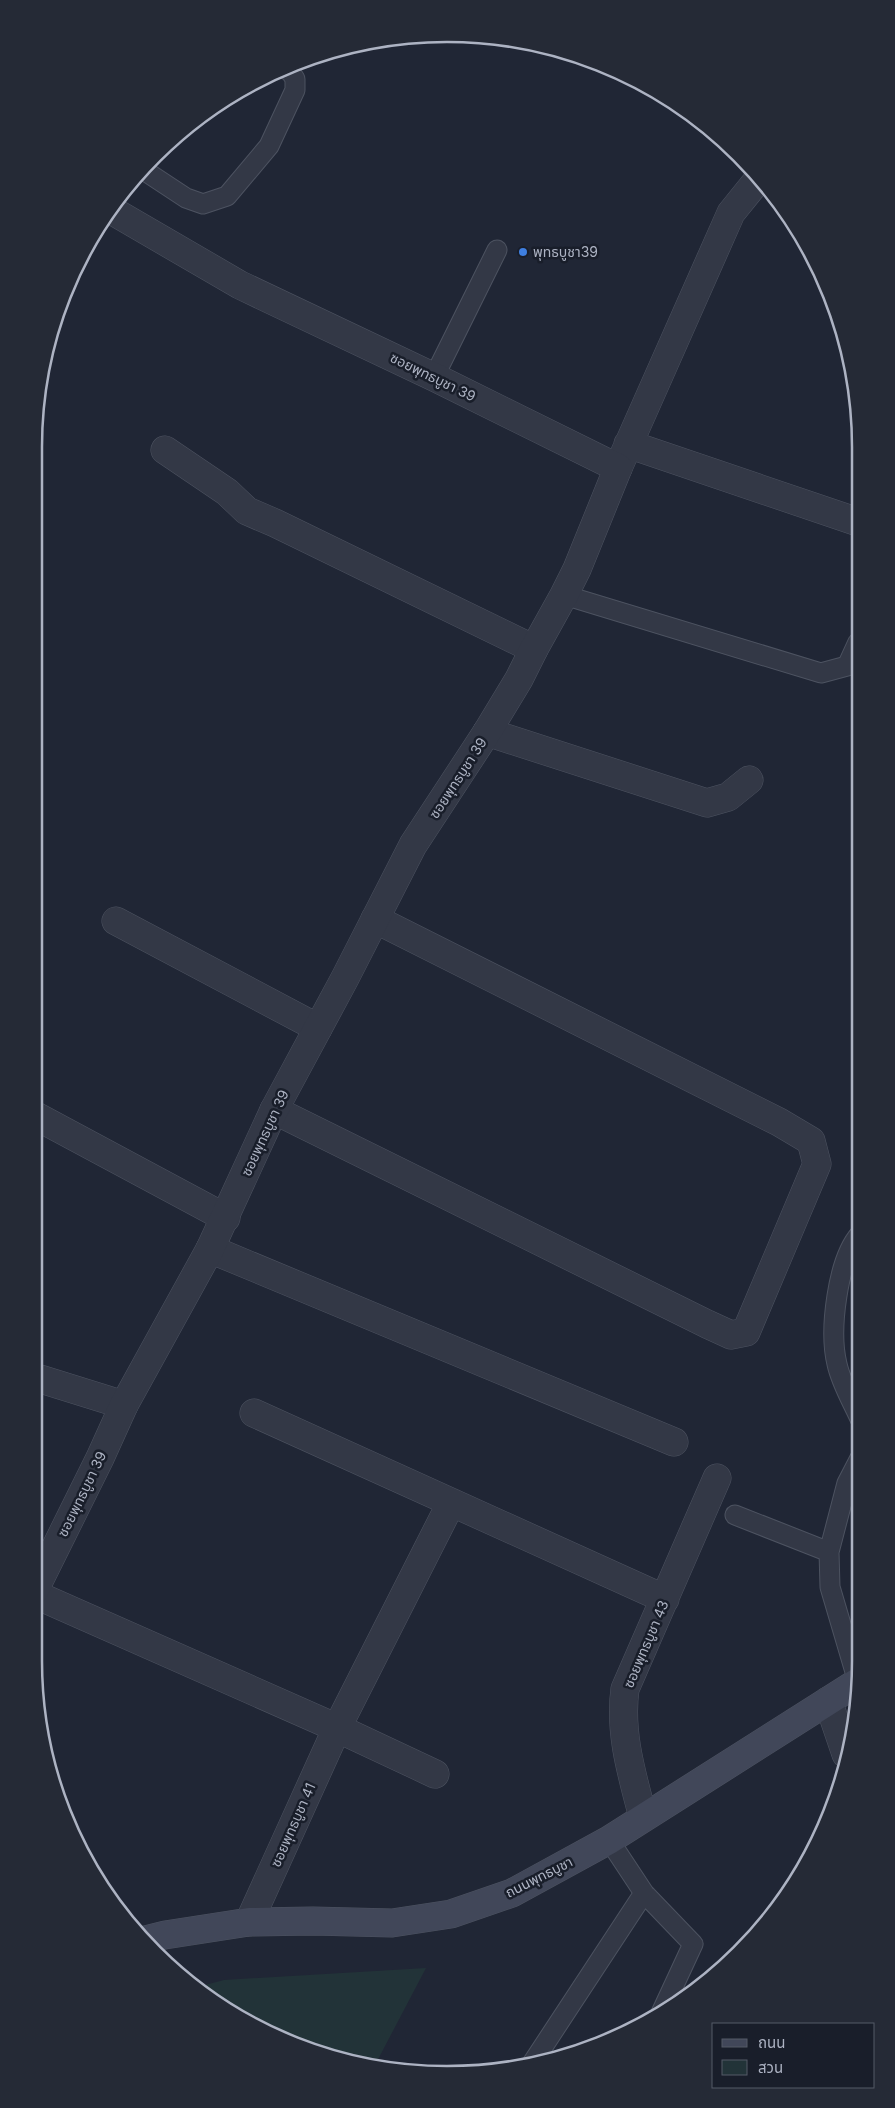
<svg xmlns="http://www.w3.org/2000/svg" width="895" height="2108" viewBox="0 0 895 2108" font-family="Inter,'Noto Sans Thai',sans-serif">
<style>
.green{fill:#223338}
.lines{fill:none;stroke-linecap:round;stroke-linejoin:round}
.service-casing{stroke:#4d5361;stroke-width:21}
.minor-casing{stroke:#4d5361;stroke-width:29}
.tertiary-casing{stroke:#4d5361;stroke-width:29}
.secondary-casing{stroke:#4d5361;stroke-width:29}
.service{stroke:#333846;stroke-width:19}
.minor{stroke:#333846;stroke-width:28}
.tertiary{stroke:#333846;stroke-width:28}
.secondary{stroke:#414759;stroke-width:28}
.shop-dot{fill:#3f7fe0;stroke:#191e2a;stroke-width:2}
.labels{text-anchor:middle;stroke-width:5;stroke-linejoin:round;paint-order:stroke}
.poi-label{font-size:14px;fill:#adb3c3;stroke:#191e2a;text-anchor:start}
.street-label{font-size:14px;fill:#adb3c3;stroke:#191e2a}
.rim{fill:none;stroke:#adb3c3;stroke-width:2.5}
</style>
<rect width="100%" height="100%" fill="#202635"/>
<!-- green -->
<path class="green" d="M 426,1968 L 374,2067 L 367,2066 L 241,2019 L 201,1986 L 224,1980 Z"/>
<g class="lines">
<defs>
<path id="service" d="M 142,169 L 186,198 L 203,204 L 227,196 L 269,146 L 295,90 L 295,79 L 290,71 L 285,69
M 434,377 L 497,250
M 564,595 L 821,673 L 847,666 L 858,642
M 860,1234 C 837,1260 829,1331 837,1364 C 841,1383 853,1403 861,1421
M 735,1515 L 829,1552
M 858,1682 L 830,1587 L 829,1552 L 847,1483 L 861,1456
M 609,1840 L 644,1893 L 693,1944 L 661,2013
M 531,2065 L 644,1893"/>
<path id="minor" d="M 628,444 L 858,522
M 165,450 L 227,492 L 247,511 L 275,523 L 534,649
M 618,468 L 731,213 L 760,177
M 487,732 L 707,803 L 728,797 L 749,780
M 116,921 L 318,1028
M 274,1110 L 707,1324 L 731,1335 L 746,1332 L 817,1164 L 811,1141 L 779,1122 L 375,919
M 34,1115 L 226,1218
M 210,1249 L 674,1442
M 34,1377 L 124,1405
M 254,1413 L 665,1599
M 34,1594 L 337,1728 L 435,1774
M 828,1701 L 846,1754
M 643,1817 C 632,1775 619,1733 625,1689 L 717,1478
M 249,1922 L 337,1728 L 451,1503"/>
<path id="tertiary" d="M 34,1591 L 100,1458 L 124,1405 L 210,1249 L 274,1110 L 345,978 L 413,845 L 487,732 L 519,679 L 534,649 L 564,595 L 577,569 L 618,468 L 434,377 L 240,285 L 111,210"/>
<path id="secondary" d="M 145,1940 L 165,1935 L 249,1922 L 313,1921 L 392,1923 L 451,1914 L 512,1893 L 609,1840 L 858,1682"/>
</defs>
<!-- service casing -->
<use href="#service" class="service-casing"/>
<!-- minor casing -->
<use href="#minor" class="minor-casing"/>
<!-- tertiary casing -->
<use href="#tertiary" class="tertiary-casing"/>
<!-- secondary casing -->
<use href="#secondary" class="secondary-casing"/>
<!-- service -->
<use href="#service" class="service"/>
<!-- minor -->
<use href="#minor" class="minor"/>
<!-- tertiary -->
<use href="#tertiary" class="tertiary"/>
<!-- secondary -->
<use href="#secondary" class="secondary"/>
</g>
<!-- markers -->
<circle class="shop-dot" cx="523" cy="252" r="5"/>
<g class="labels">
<!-- poi labels -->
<g class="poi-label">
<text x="533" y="257">พุทธบูชา39</text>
</g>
<!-- street labels -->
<g class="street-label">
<text transform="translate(433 377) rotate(26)" y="5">ซอยพุทธบูชา 39</text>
<text transform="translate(458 778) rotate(-57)" y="5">ซอยพุทธบูชา 39</text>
<text transform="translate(265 1133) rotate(-65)" y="5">ซอยพุทธบูชา 39</text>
<text transform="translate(82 1494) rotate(-64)" y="5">ซอยพุทธบูชา 39</text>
<text transform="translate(646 1644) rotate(-67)" y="5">ซอยพุทธบูชา 43</text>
<text transform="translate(293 1825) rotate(-66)" y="5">ซอยพุทธบูชา 41</text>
<text transform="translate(539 1877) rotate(-27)" y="5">ถนนพุทธบูชา</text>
</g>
</g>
<!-- crop -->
<path d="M0 0H895V2108H0ZM447 42H447A405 405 0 0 1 852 447V1661A405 405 0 0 1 447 2066H447A405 405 0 0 1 42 1661V447A405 405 0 0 1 447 42Z" fill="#252a36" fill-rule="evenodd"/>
<path class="rim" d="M447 42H447A405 405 0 0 1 852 447V1661A405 405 0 0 1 447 2066H447A405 405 0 0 1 42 1661V447A405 405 0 0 1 447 42Z"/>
<!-- legend -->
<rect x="712" y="2023" width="162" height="65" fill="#191e2a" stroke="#545a67"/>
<rect x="722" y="2039" width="25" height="8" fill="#414759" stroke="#545a67"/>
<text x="758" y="2048" font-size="15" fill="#adb3c3">ถนน</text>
<rect x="722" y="2060" width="25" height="15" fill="#223338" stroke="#545a67"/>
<text x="758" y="2073" font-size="15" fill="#adb3c3">สวน</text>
</svg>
